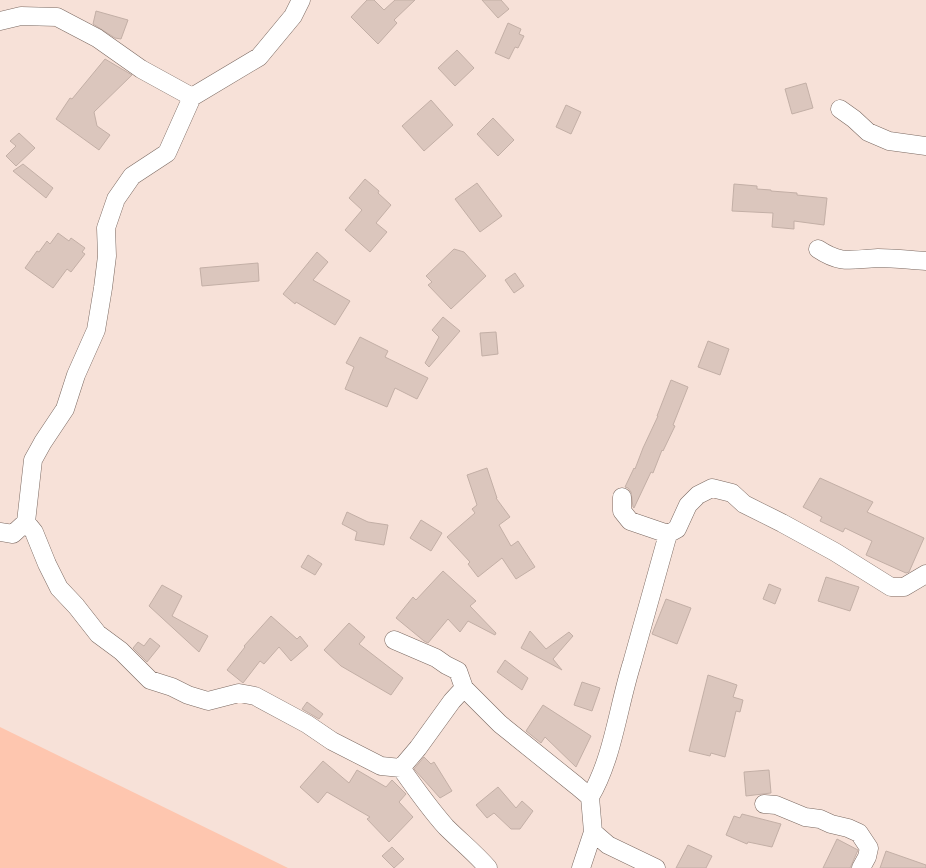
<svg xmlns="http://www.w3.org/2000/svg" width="926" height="868" viewBox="0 0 926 868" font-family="Cabin,sans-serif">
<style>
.green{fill:#fec6af}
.building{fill:#dbc6bd;stroke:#c3afa6}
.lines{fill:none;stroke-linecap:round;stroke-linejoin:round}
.street-casing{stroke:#7b6961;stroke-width:19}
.street{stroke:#fff;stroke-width:18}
</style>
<rect width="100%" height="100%" fill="#f7e1d8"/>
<!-- green -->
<path class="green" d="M 0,727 L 288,868 L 0,868 Z"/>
<!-- building -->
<path class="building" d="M 367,0 L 374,0 L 384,10 L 395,0 L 415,0 L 394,20 L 397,23 L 378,44 L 351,17 Z
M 482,0 L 501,0 L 509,9 L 498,18 Z
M 96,11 L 128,20 L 121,39 L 115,38 L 93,24 Z
M 508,23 L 521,29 L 519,34 L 524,36 L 518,48 L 515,47 L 509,59 L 495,53 Z
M 457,50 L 474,68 L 455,86 L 438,68 Z
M 105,59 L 132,75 L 94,112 L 97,126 L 110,135 L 99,150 L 56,119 L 70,98 L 72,99 Z
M 806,83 L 813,108 L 792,114 L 785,89 Z
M 431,100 L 453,125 L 424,151 L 402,126 Z
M 566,105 L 581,112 L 571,134 L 556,127 Z
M 493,118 L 514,140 L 498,156 L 477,134 Z
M 19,133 L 35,148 L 16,166 L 6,156 L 16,146 L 10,141 Z
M 23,164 L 53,188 L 46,198 L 13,171 Z
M 365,179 L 379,191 L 378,193 L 391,205 L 376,223 L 387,232 L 370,252 L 345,230 L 362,210 L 349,198 Z
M 477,183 L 502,216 L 480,232 L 455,199 Z
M 734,184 L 757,186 L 757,189 L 771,190 L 771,191 L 797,193 L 797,195 L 827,198 L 824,225 L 794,221 L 794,229 L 772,227 L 773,213 L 732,211 Z
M 58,233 L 69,241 L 71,238 L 85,248 L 82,252 L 85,254 L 71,272 L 67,269 L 53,288 L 25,268 L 37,251 L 39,252 L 47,241 L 50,244 Z
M 454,249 L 464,252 L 486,276 L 451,309 L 428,285 L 432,282 L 426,276 Z
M 317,252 L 328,262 L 313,280 L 350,301 L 335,325 L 296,302 L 295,304 L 283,294 Z
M 258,263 L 259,281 L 202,286 L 200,268 Z
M 515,273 L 524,286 L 514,293 L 505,280 Z
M 443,317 L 460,331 L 429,367 L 425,363 L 439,337 L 432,330 Z
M 496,332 L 498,354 L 482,356 L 480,333 Z
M 360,337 L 388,351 L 385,357 L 428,378 L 417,399 L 395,388 L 387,407 L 345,389 L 354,367 L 346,363 Z
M 708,341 L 729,349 L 720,375 L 698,367 Z
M 671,380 L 688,387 L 673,425 L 675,426 L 663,451 L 662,450 L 653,473 L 651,472 L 634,508 L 633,507 L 631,492 L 628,488 L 625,487 L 634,468 L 635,469 L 643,448 L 658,416 L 657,416 Z
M 487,468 L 497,498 L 496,498 L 510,517 L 499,525 L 511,546 L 518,541 L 535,567 L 516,579 L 502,558 L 478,577 L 468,564 L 470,562 L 447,537 L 475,513 L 472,509 L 477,505 L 467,475 Z
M 820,478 L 873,502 L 867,512 L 924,538 L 909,572 L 906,573 L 866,555 L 872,541 L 845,528 L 843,532 L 820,521 L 822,517 L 803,507 Z
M 347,512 L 368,522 L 388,525 L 384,545 L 355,540 L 357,532 L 342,524 Z
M 421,520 L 442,533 L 431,551 L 410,538 Z
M 308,555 L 322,564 L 315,575 L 301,567 Z
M 443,571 L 476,601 L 470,606 L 496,633 L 495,635 L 468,621 L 460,632 L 448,619 L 428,643 L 424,641 L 396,618 L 413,597 L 416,600 Z
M 826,577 L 859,587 L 850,611 L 818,601 Z
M 769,584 L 781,589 L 775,604 L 763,599 Z
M 162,585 L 182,596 L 172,616 L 208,636 L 199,652 L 149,606 Z
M 666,599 L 691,608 L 677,644 L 652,634 Z
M 271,616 L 297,639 L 300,636 L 308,646 L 291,661 L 279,647 L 264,664 L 260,661 L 243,683 L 227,670 L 245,647 L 244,646 Z
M 349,623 L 365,637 L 359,644 L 403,678 L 391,695 L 341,666 L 324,650 Z
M 530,631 L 546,649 L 569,632 L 573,636 L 553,659 L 562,670 L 521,648 Z
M 150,638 L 160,646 L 147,662 L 133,648 L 138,642 L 144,646 Z
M 505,660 L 528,678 L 522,690 L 497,672 Z
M 708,675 L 737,685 L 733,697 L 743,700 L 740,712 L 736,711 L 725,757 L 711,753 L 710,756 L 689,751 Z
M 582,682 L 600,688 L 592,711 L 574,705 Z
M 307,702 L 323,714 L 319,719 L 302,709 Z
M 543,705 L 591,736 L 576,767 L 545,737 L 541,743 L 526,731 Z
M 424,757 L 431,764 L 434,762 L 452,791 L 440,798 L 414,769 Z
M 323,761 L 349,783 L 357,770 L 386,787 L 392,780 L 406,794 L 399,802 L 413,817 L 389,842 L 367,819 L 370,817 L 327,792 L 318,803 L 300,787 Z
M 769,770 L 771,793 L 746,796 L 744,772 Z
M 498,787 L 516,808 L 522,801 L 533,811 L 520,829 L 511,829 L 494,813 L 487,818 L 476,805 Z
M 742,814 L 781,824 L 772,847 L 748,842 L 747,844 L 726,835 L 734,816 L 740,818 Z
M 837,839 L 858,850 L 851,866 L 850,868 L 823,868 Z
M 688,845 L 712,856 L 706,868 L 676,868 Z
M 392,847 L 404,859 L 394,868 L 382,856 Z
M 886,851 L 926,865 L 926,868 L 880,868 Z"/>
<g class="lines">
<defs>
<path id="street" d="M 0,21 L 21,16 L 57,17 L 97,38 L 141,69 L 192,97
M 840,109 L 854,119 L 868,132 L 889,141 L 926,146
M 818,249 C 842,265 852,259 878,258 C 894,258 910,260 926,261
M 622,497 L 622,511 L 630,521 L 668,534 L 677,529 L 688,505 L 698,495 L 712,488 L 732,493 L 744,504 L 782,523 L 835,552 L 891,587 L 904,587 L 926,574
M 26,522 L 34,532 L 47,564 L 59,588 L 76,606 L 98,634 L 121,651 L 150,680 L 172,687 L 188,695 L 208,701 L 239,693 L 255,696 L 307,724 L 332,741 L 381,766 L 401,768 C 415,788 429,808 446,827 C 460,841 475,853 488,868
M 0,532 L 13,534 L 26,522 L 33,460 L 43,442 L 65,409 L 76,375 L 96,330 L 103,288 L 107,256 L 106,228 L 116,199 L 132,176 L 167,153 L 192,97 L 259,57 L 293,16 L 301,0
M 394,640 L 436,658 L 446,665 L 458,671 L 464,688 L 452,701 L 418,748 L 401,768
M 464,688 L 500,724 L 577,786 L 590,797 L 593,832 L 608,845 L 656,868
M 590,797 C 613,758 618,707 632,663 L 668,534
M 764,804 L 776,805 L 805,817 L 820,819 L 831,824 L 848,828 L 859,833 L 869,848 L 867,857 L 861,868
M 581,868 L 593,832"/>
</defs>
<!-- street casing -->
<use href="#street" class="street-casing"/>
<!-- street -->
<use href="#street" class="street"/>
</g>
</svg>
